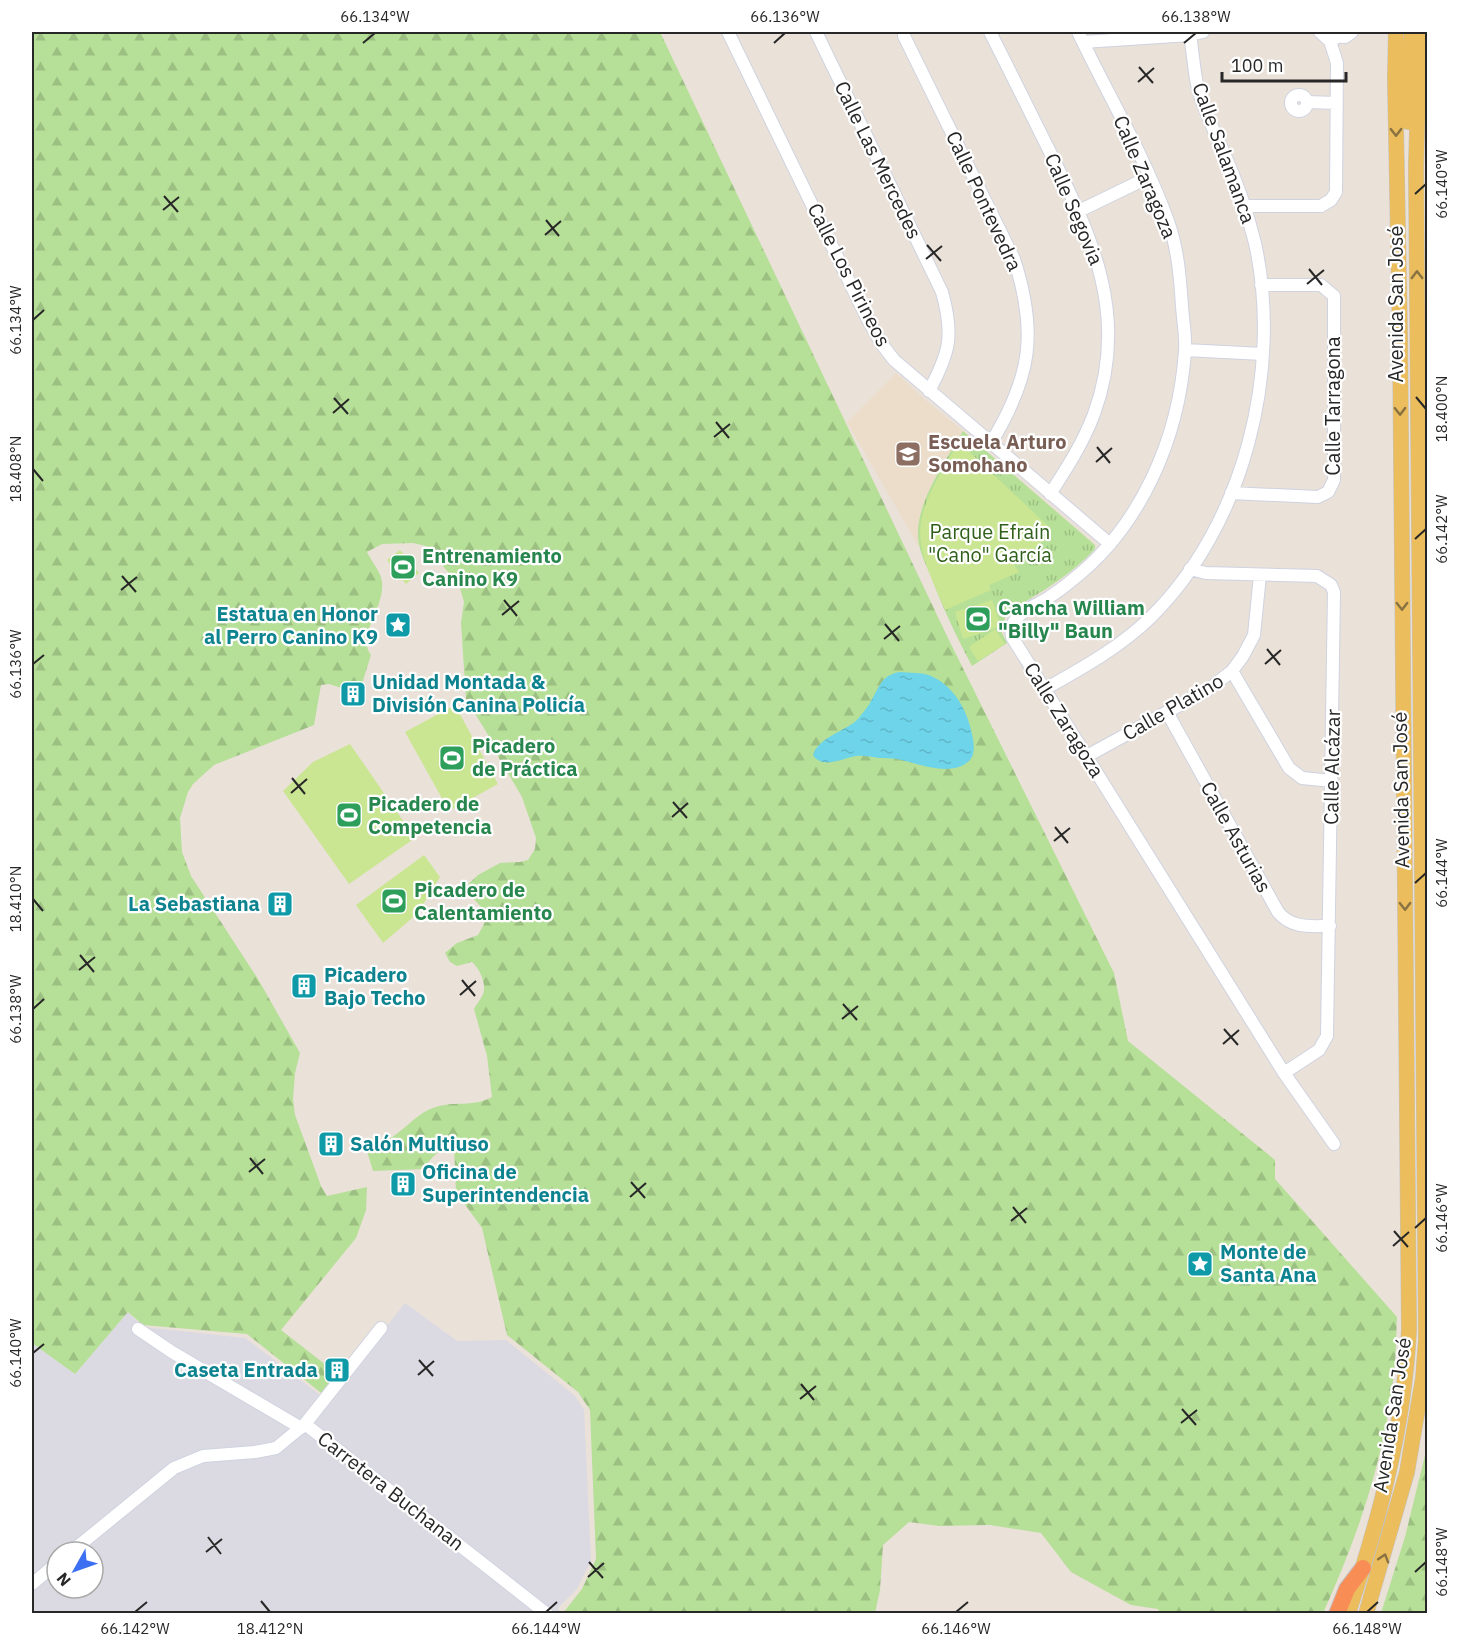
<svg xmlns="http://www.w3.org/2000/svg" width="1459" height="1645" viewBox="0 0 1459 1645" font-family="'IBM Plex Sans',sans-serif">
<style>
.industrial{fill:#dbdae2;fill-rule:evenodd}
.education{fill:#ebddc9}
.grass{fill:url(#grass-tufts)}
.forest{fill:url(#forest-firs)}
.pitch{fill:#cae692}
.water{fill:url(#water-ripples)}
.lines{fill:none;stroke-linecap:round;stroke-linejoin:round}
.minor-casing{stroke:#cfd3e0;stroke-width:14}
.major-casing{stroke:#c3c3c3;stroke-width:16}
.highway-casing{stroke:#c3c3c3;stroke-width:18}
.minor{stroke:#fff;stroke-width:12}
.major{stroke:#ebbd5d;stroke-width:15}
.highway{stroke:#f88e56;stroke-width:16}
.oneway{stroke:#897242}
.ticks{fill:none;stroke:#272727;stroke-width:2}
.labels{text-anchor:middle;stroke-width:4.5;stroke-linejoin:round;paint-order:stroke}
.street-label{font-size:20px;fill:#272727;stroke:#fff}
.education-label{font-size:20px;font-weight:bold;fill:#785e54;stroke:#fff;text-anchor:start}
.park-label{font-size:20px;fill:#30601b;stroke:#fff}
.leisure-label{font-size:20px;font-weight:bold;fill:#27864d;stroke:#fff;text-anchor:start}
.culture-label{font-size:20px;font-weight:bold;fill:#0d838f;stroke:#fff;text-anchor:start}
.neatline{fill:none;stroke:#272727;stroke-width:2}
.ticks-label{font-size:15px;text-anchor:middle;fill:#272727}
</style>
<defs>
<pattern id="grass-tufts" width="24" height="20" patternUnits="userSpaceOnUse" patternTransform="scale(1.5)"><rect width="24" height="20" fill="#b6df97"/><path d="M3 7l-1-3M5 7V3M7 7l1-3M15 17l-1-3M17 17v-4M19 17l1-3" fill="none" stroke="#9cbf82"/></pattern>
<pattern id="forest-firs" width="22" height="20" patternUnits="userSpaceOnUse" patternTransform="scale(1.5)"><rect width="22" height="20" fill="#b6df97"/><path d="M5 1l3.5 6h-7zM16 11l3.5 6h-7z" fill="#9cbf82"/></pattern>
<pattern id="water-ripples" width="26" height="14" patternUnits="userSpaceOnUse" patternTransform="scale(1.5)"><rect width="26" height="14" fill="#6ed4e9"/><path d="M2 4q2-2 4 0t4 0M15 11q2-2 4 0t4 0" fill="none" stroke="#5fb6c8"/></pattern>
</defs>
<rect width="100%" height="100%" fill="#eae1d9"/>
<!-- industrial -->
<path class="industrial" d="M 405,1303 L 457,1341 L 506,1340 L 575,1396 L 584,1410 L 591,1561 L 576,1590 L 558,1608 L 561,1613 L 32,1613 L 32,1343 L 75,1374 L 128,1312 L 143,1327 L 245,1338 L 328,1401 ZM 57,1552 L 93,1552 L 93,1588 L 57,1588 Z"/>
<!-- education -->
<path class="education" d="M 896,373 L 925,400 L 963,431 L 937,476 L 926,501 L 918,529 L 919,547 L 847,422 Z"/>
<!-- grass -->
<path class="grass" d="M 963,431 L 1095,545 L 1095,549 C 1071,575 1040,593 1010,611 L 1006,615 L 1001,631 L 1007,643 L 972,666 C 956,636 942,606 930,574 C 924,560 917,547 918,531 C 919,498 947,459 963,431 Z"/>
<!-- forest -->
<path class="forest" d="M 32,32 L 660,32 L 946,634 L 1114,973 L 1128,1041 L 1275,1160 L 1275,1179 L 1397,1317 C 1396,1338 1396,1360 1393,1381 C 1383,1462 1357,1539 1323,1613 L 1160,1613 L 1158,1609 L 1131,1605 L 1071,1572 L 1041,1533 L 990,1525 L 939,1526 L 909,1522 L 883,1545 L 880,1590 L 875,1613 L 563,1613 L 582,1589 L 596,1559 L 590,1410 L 578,1392 L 507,1335 L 482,1228 L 456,1192 L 454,1145 C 440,1148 431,1158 423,1169 L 373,1171 L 367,1151 C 378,1145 390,1140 399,1132 C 411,1123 419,1113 433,1108 C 453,1100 473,1108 492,1097 L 487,1056 L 474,1009 C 476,1004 480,1001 482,996 C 488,986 480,969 472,962 L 457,966 L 450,962 L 445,953 L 457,943 L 478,935 L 484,924 L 485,916 L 481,907 L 464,888 L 478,875 L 500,863 L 520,862 L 528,860 L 535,849 L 536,838 L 522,797 L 496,753 L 487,733 L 466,699 L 461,623 L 464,602 L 459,585 L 426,546 L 413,543 L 382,544 L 367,552 C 371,560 378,569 381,577 C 389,604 355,635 371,655 L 360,690 L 351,686 L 348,690 L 329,684 L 321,685 L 314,725 L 214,765 L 193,784 L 188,792 L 180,818 L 182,852 L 191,876 L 258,979 L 300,1053 L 295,1073 L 293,1099 L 295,1115 L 321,1186 L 327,1196 L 367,1187 L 366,1210 L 356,1238 L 281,1330 L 340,1376 L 325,1396 L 247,1334 L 143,1325 L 128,1312 L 75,1374 L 32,1343 Z
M 1427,1447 L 1427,1613 L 1381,1613 L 1405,1537 Z"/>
<!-- pitch -->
<path class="pitch" d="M 959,442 L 1048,526 L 1050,532 L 1047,538 L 1014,565 L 1019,572 L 989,585 L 991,590 L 945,610 C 937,589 924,566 921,544 C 915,508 942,472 959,442 Z
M 400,550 L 419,573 L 406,584 L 387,560 Z
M 992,600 L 1001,626 L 963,639 L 955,612 Z
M 995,629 L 1005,644 L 978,661 L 969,647 Z
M 455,705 L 498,784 L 449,811 L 405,732 Z
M 350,744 L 415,838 L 349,884 L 283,791 L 313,762 Z
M 424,855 L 440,877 L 417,914 L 383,943 L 356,905 Z"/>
<!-- water -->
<path class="water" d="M 899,672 C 910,673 922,672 931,676 C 956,687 969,714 973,739 C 974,747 975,755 969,761 C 950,778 918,763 897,759 C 891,758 885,758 879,758 C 872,757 862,755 856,756 C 843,758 822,770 813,755 C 818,738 845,731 857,720 C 862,714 868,707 871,701 C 880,686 881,676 899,672 Z"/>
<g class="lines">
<defs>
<path id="minor" d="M 728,32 L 866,316 L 881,343 L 894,360 L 1110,544
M 816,32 L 942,292 C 954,335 950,352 929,391
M 904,32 L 904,36 L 1014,259 C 1038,333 1031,377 991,443
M 990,32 C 1010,71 1029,110 1049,150 C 1092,237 1130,316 1094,414 C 1083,443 1067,468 1050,494
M 1078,32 C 1108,95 1144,155 1168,221 C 1178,249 1180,277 1182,306 C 1183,321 1186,337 1185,351 C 1179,438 1141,527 1071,581 C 1063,588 1054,594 1045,600 C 1036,605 1021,611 1015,620 C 1011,625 1011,630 1012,637 L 1284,1073 L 1334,1144
M 1330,41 L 1340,36 L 1345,37 L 1352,32
M 1083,42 L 1190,35 L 1203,32
M1291 103a8 8 0 1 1 16 0a8 8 0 1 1-16 0Z
M 1307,102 L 1337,103
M 1246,206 L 1321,206 L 1331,200 L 1336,192 L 1337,63 L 1330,41 L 1320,32
M 1079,211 L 1149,177
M 1185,350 L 1263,354
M 1231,493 L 1318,497 L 1328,492 L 1334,480 L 1334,296 L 1321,285 L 1261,285
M 1190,569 L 1206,573 L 1317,576 L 1331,585 L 1334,592 L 1327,1036 L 1319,1050 L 1284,1073
M 1232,671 L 1289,768 L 1302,778 L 1332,781
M 1045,689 C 1082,668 1119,648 1150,618 C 1244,526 1283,370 1255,243 C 1247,211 1237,182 1224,153 C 1215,132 1204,111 1198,89 C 1194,72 1193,53 1190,35
M 1167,712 L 1278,912 C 1292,929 1310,926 1330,926
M 1087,756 L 1209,689 L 1232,671 L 1243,656 L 1254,635 L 1260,575
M 138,1329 L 172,1352 L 301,1428
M 305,1424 L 547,1614
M 71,1552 L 174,1468 L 203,1456 L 255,1452 L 276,1448 L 305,1424 L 381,1328
M 32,1584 L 57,1563"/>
<path id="major" d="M 1408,122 L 1406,85 L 1412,32
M 1348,1614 C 1379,1519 1404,1430 1409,1330 L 1400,336 L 1395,78 L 1396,32
M 1366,1614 L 1407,1472 L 1423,1378 L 1426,1340 L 1416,166 L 1419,65 L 1424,32"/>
<path id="highway" d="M 1337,1614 L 1347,1589 L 1363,1568"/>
</defs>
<!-- minor casing -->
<use href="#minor" class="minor-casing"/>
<!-- major casing -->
<use href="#major" class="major-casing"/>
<!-- highway casing -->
<use href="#highway" class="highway-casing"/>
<!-- minor -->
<use href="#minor" class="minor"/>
<!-- major -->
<use href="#major" class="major"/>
<!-- highway -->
<use href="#highway" class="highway"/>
</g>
<!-- one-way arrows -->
<defs><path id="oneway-chevron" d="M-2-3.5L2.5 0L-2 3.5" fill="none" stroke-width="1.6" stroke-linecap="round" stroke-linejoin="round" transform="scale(1.5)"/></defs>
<g class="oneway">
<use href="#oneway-chevron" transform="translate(1396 132) rotate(89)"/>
<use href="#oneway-chevron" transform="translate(1417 275) rotate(-90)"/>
<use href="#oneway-chevron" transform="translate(1400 411) rotate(89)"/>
<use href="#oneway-chevron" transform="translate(1402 606) rotate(89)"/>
<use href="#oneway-chevron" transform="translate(1405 906) rotate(89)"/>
<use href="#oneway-chevron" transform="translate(1384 1558) rotate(-73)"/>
</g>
<!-- ticks -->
<path class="ticks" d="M 363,43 L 375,33M 774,43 L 785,33M 1184,43 L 1196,33M 1139,67 L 1153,83M 1138,82 L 1154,68M 1415,194 L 1426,184M 164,196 L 178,212M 163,210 L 179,197M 546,220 L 559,236M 545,235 L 561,221M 927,245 L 941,261M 926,259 L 942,246M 1309,269 L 1322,285M 1307,284 L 1324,270M 33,320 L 44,310M 1416,397 L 1426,409M 334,398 L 348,414M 333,413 L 349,399M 716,422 L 729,438M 714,437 L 730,424M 1097,447 L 1110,463M 1096,462 L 1112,448M 33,469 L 43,481M 1415,539 L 1426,529M 122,576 L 136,592M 121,590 L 137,577M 504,600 L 517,616M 502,615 L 519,601M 885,624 L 899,641M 884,639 L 900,626M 1267,649 L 1280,665M 33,664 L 44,655M 1265,664 L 1281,650M 292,778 L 305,794M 291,793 L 307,779M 673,802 L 687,818M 672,817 L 688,803M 1055,827 L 1068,843M 1054,841 L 1070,828M 1415,883 L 1426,873M 33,899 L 43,911M 80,955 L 94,972M 79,970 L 95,957M 462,980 L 475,996M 460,995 L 476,981M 843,1004 L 857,1020M 33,1009 L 44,999M 842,1019 L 858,1006M 1224,1029 L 1238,1045M 1223,1044 L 1239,1030M 250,1158 L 263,1174M 249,1172 L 265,1159M 631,1182 L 645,1198M 630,1197 L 646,1183M 1013,1207 L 1026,1223M 1011,1221 L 1027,1208M 1415,1228 L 1426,1218M 1394,1231 L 1408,1247M 1393,1246 L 1409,1232M 33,1353 L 44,1344M 419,1360 L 433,1376M 418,1375 L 434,1361M 801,1384 L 814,1400M 800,1399 L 816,1386M 1182,1409 L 1196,1425M 1181,1423 L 1197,1410M 208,1537 L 221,1554M 206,1552 L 222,1539M 589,1562 L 603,1578M 1415,1572 L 1426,1562M 588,1577 L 604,1563M 261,1601 L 270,1612M 135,1612 L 147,1602M 546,1612 L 557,1602M 956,1612 L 968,1602M 1367,1612 L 1378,1602"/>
<!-- icons -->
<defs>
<symbol id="school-square" viewBox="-11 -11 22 22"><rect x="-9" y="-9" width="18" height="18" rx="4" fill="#8d6e63" stroke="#fff"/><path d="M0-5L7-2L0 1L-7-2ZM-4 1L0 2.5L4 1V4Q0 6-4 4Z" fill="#fff"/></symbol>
<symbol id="stadium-square" viewBox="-11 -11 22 22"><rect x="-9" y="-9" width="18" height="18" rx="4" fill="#2e9e5b" stroke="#fff"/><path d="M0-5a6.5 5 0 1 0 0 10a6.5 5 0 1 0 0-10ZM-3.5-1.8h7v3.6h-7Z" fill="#fff"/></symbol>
<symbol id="sight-square" viewBox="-11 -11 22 22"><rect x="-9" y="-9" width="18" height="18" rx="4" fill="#0f9aa8" stroke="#fff"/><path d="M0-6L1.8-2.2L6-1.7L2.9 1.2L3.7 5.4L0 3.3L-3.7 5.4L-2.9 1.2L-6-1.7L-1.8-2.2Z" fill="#fff"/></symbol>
<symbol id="building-square" viewBox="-11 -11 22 22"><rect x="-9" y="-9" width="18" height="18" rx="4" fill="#0f9aa8" stroke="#fff"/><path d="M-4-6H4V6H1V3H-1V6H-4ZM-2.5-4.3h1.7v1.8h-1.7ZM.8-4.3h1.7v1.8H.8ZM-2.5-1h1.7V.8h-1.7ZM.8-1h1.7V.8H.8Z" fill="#fff"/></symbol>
</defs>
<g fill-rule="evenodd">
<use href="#school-square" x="893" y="439" width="30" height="30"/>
<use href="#stadium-square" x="388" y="552" width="30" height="30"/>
<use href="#stadium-square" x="963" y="604" width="30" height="30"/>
<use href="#sight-square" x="383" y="610" width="30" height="30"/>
<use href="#building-square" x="338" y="679" width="30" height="30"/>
<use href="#stadium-square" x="437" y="743" width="30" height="30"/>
<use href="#stadium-square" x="334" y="800" width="30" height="30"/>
<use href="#stadium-square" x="379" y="886" width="30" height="30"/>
<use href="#building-square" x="265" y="889" width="30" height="30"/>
<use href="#building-square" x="289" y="971" width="30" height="30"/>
<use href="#building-square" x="316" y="1129" width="30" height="30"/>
<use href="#building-square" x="388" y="1169" width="30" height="30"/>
<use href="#sight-square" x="1185" y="1249" width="30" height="30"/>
<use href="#building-square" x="322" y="1355" width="30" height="30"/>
</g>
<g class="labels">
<!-- street labels -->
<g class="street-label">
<text transform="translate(1224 153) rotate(70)" y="7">Calle Salamanca</text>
<text transform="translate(878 160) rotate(64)" y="7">Calle Las Mercedes</text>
<text transform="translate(1145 177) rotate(67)" y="7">Calle Zaragoza</text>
<text transform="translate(984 201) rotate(65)" y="7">Calle Pontevedra</text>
<text transform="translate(1074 209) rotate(67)" y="7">Calle Segovia</text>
<text transform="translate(849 275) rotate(63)" y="7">Calle Los Pirineos</text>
<text transform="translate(1396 304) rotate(-90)" y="7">Avenida San José</text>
<text transform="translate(1333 406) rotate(-90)" y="7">Calle Tarragona</text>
<text transform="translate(1173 707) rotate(-30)" y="7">Calle Platino</text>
<text transform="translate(1064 720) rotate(58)" y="7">Calle Zaragoza</text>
<text transform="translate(1332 767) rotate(-89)" y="7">Calle Alcázar</text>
<text transform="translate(1401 790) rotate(-91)" y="7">Avenida San José</text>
<text transform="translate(1236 837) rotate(61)" y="7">Calle Asturias</text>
<text transform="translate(1392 1415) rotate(-81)" y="7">Avenida San José</text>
<text transform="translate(391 1491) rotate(38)" y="7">Carretera Buchanan</text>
</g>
<!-- education labels -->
<g class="education-label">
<text x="928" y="449">Escuela Arturo<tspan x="928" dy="23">Somohano</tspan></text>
</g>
<!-- park labels -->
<g class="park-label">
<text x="990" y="539">Parque Efraín<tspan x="990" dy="23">"Cano" García</tspan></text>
</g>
<!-- leisure labels -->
<g class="leisure-label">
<text x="422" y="563">Entrenamiento<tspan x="422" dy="23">Canino K9</tspan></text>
<text x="998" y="615">Cancha William<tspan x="998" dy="23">"Billy" Baun</tspan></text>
<text x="472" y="753">Picadero<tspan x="472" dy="23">de Práctica</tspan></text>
<text x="368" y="811">Picadero de<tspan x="368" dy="23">Competencia</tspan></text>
<text x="414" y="897">Picadero de<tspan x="414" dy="23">Calentamiento</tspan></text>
</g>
<!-- culture labels -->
<g class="culture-label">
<text x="378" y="621" text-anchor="end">Estatua en Honor<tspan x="378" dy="23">al Perro Canino K9</tspan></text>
<text x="372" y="689">Unidad Montada &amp;<tspan x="372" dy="23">División Canina Policía</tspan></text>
<text x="260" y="911" text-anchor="end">La Sebastiana</text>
<text x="324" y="982">Picadero<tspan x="324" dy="23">Bajo Techo</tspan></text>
<text x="350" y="1151">Salón Multiuso</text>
<text x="422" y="1179">Oficina de<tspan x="422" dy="23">Superintendencia</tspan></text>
<text x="1220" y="1259">Monte de<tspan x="1220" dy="23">Santa Ana</tspan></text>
<text x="318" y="1377" text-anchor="end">Caseta Entrada</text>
</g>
</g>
<!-- border -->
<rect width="1459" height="1645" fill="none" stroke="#ffffff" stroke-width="66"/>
<!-- north arrow -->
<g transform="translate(75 1570) rotate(230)"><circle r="28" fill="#ffffff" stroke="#a9a9a9" stroke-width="1.5"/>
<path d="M0-4.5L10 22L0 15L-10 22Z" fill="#3d6ff3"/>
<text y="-9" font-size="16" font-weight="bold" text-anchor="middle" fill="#272727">N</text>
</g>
<!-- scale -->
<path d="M1222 72v9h124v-9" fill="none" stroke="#272727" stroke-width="3"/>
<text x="1231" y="72" font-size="18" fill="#272727" stroke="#ffffff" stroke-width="4.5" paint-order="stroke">100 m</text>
<rect x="33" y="33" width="1393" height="1579" class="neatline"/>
<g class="ticks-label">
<text x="375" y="22">66.134°W</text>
<text x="785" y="22">66.136°W</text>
<text x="1196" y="22">66.138°W</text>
<text transform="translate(1442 184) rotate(-90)" y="5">66.140°W</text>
<text transform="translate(16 320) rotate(-90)" y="5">66.134°W</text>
<text transform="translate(1442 409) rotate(-90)" y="5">18.400°N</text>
<text transform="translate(16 469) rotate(-90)" y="5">18.408°N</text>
<text transform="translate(1442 529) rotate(-90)" y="5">66.142°W</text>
<text transform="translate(16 664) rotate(-90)" y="5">66.136°W</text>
<text transform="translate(1442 873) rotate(-90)" y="5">66.144°W</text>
<text transform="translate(16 899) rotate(-90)" y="5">18.410°N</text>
<text transform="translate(16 1009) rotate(-90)" y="5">66.138°W</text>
<text transform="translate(1442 1218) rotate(-90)" y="5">66.146°W</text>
<text transform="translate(16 1353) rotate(-90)" y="5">66.140°W</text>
<text transform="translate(1442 1562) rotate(-90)" y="5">66.148°W</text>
<text x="135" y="1634">66.142°W</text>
<text x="270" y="1634">18.412°N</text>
<text x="546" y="1634">66.144°W</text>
<text x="956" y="1634">66.146°W</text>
<text x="1367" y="1634">66.148°W</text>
</g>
</svg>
